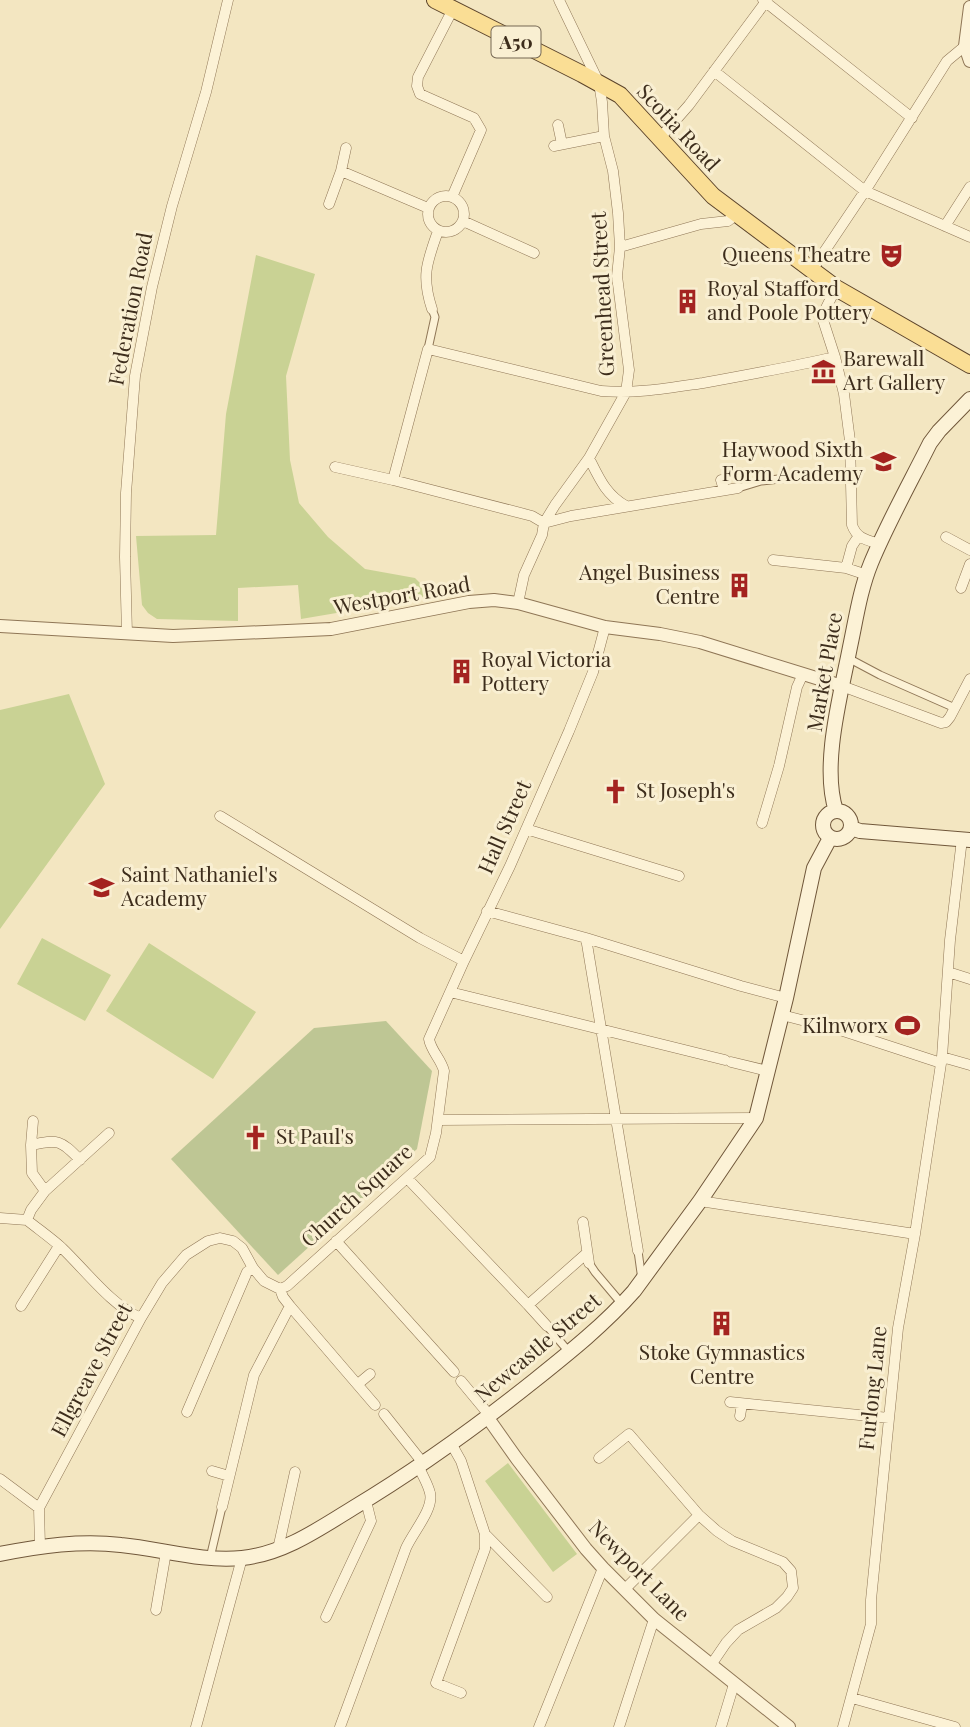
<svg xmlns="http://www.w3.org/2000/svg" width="970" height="1727" viewBox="0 0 970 1727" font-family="'Playfair Display',serif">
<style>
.green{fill:#c9d294}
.cemetery{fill:#bec694}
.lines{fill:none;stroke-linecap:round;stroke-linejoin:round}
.pedestrian-casing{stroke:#8f7656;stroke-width:9}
.minor-casing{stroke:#8f7656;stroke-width:11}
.tertiary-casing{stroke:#8f7656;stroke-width:14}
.secondary-casing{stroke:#70573a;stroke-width:16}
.primary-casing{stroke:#5c442b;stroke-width:18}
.pedestrian{stroke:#fcf2d6;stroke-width:7}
.minor{stroke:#fcf2d6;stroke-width:10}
.tertiary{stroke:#fcf2d6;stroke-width:12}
.secondary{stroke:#fcf2d6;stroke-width:14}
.primary{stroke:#fade95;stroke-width:16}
.labels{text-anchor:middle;stroke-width:6;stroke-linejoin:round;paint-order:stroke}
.shield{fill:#f9efd2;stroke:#756753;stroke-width:2}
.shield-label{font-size:19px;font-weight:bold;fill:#3d2d1c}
.street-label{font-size:21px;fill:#3d2d1c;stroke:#f9efd2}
.poi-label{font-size:21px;fill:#3d2d1c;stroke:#f9efd2;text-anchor:start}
</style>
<rect width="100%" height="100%" fill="#f3e6c1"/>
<!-- green -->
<path class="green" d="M 256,255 L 315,274 L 286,376 L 290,460 L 299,503 L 328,537 L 365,569 L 415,578 L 426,589 L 431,597 L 301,619 L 298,585 L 238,588 L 238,621 L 157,619 L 148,613 L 142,605 L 136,536 L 216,535 L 226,414 Z
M 69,694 L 105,784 L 0,929 L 0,710 Z
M 42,938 L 111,975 L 85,1021 L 17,984 Z
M 149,943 L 256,1012 L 213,1079 L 106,1011 Z
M 508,1463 L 577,1554 L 553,1572 L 485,1481 Z"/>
<!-- cemetery -->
<path class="cemetery" d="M 386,1021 L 432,1071 L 417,1149 L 278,1275 L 171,1159 L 314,1028 Z"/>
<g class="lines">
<defs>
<path id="pedestrian" d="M 428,349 L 435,317 L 432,309
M 738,488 L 761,481 L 807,476 L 850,474
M 848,658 L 880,675 L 955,708
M 638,1251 L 642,1280
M 589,1263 L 595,1272 L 622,1304
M 547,1326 L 569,1352
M 210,1558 L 222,1507"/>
<path id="minor" d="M 763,0 L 912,118
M 714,71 L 865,191 L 970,237
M 558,125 L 562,144
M 660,138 L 689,105 L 767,0
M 554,146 L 604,136
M 341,171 L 428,208
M428 214a18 18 0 1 1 36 0a18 18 0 1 1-36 0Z
M 452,197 L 481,130 L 474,118 L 420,94 L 417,86 L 418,77 L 453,9
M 329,204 L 341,171 L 346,148
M 463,221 L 534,253
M 945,226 L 970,187
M 620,247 L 701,224 L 728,221 L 737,214
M 812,270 L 865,191 L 947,61 L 965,46
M 836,288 L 825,310 L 823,320 L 835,357 L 844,394 L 850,441 L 852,525 C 857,539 867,540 880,544
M 432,309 C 421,276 427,262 438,231
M 589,458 C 599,478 606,495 626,506
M 335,467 L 393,480 L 532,516 L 544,523
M 393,480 L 428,349 L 601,391 C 636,394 669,388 703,383 C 747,375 791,367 835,357
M 721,480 L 724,490
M 544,523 L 571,516 L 738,488
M 946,537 L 970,550
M 773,560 L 846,568 L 867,575
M 846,568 L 852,546 L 858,537
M 961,588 L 970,564
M 518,603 L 524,575 L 542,535 L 544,523 L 555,505 L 589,458 L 626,392 L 629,370 L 617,276 L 620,247 L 618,213 L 613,171 L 604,136 L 602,102 L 599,83 L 559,0
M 127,634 L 125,557 L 126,493 L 135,376 L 152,287 L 172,206 L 206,92 L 228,0
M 842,686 L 941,723 L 946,722 L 950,717 L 970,679
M 220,816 L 420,938 L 464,961
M 762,823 L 779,766 L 797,687 L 803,674
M 526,829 L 679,876
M 487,911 L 586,938 L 741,986 L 786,998
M 586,938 L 638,1251
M 948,972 L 970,979
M 450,992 L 725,1060
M 782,1015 L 840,1030 L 941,1063
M 942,1057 L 970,1065
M 731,1062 L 768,1071
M 438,1120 L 756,1118
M 109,1133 L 45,1191 L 31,1210 L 27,1220 C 38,1229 51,1238 62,1248 C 85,1270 113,1307 141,1318
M 31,1145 L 33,1121
M 407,1178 L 528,1305 L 547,1326
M 45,1191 L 32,1173 L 31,1145 C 58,1139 61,1140 80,1160
M 700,1201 L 915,1234
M 0,1218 L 27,1220
M 583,1222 L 589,1263
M 336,1241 L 454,1372
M 280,1289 L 283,1297 L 290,1306 L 375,1405
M 528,1305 L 587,1253
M 21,1306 L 59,1246
M 461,1381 L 490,1416
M 358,1384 L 370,1374
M 730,1402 L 889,1418
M 187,1412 L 247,1272 L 253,1268
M 384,1414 L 423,1463
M 740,1416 L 742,1404
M 452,1445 L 461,1461 L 485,1534 L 547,1597
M 599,1458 L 629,1434 L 699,1515 L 717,1531 L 732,1541 L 783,1562 L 791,1571 L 793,1588 L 787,1597 L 776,1608 L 738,1630 L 726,1643 L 711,1665
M 212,1471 L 229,1476
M 0,1479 L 39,1508
M 222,1507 L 254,1375 L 290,1306
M 40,1547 L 39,1508 L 141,1318 L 162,1283 L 186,1255 L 208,1241 L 220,1238 L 233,1241 L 242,1248 L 253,1268 L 264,1281 L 280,1289 L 287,1286 L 430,1157 L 436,1133 L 444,1071 C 441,1059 431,1051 429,1039 L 464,961 L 510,866 L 569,731 L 593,672 L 605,627
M 278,1549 L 295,1472
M 625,1589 L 699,1515
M 156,1610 L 166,1552
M 326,1617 L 371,1521 L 366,1501
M 461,1693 L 436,1683 L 485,1549 L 485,1534
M 852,1698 L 955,1727
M 196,1727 L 242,1558
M 340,1727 L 406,1548 C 413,1532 434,1509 430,1493 C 428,1484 422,1475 419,1467
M 539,1727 L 603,1568
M 619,1727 L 654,1619
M 721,1727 L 734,1684
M 843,1727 L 871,1624 L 871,1600 L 898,1328 L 915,1234 L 942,1057 L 950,940 L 962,839"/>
<path id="tertiary" d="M 970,7 L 965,46 L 970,61
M 0,626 L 173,636 L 331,629 L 469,602 L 494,600 L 518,603 L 605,627 L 660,634 L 700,642 L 842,686
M 488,1418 L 517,1459 L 586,1549 L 603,1568 L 654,1619 L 789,1727"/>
<path id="secondary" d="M823 825a14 14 0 1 1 28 0a14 14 0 1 1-28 0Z
M 836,811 C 821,765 841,694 850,647 C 856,619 860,590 871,563 C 888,522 910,483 930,443 L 939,431 L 970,399
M 851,828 L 860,831 L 970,840
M 0,1554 C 40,1546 81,1540 121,1545 C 162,1549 201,1562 242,1558 C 283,1554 319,1529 353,1508 C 418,1469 476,1427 535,1380 C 570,1352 605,1324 634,1291 L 700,1201 L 756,1118 L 786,998 L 814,868 L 830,838"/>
<path id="primary" d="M 435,0 L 582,74 L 620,95 L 713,196 L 836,288 L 970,365"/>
</defs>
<!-- pedestrian casing -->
<use href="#pedestrian" class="pedestrian-casing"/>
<!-- minor casing -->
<use href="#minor" class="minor-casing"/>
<!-- tertiary casing -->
<use href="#tertiary" class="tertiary-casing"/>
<!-- secondary casing -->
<use href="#secondary" class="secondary-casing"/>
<!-- primary casing -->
<use href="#primary" class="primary-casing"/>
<!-- pedestrian -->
<use href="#pedestrian" class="pedestrian"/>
<!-- minor -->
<use href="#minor" class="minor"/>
<!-- tertiary -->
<use href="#tertiary" class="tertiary"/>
<!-- secondary -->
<use href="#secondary" class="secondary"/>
<!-- primary -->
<use href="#primary" class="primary"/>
</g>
<!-- icons -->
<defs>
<symbol id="theatre-bare" viewBox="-9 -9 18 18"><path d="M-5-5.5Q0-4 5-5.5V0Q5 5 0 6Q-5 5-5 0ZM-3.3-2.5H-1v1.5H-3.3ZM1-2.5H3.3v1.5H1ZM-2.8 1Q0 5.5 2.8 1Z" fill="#a42320" stroke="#f9efd2" stroke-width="2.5" paint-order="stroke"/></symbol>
<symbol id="building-bare" viewBox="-9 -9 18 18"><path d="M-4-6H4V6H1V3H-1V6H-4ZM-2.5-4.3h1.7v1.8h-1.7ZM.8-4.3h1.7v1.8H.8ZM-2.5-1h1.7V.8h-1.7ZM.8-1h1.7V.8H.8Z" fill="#a42320" stroke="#f9efd2" stroke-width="2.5" paint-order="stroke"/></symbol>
<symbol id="museum-bare" viewBox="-9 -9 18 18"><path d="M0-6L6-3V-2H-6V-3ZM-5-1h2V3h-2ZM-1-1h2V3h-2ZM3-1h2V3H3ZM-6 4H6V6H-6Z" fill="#a42320" stroke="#f9efd2" stroke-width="2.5" paint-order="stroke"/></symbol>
<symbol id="school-bare" viewBox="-9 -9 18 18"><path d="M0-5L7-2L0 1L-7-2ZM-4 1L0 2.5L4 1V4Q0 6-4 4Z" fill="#a42320" stroke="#f9efd2" stroke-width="2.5" paint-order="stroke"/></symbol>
<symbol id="church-bare" viewBox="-9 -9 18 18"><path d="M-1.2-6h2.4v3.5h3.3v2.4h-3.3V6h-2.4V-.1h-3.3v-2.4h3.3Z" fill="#a42320" stroke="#f9efd2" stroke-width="2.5" paint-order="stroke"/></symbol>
<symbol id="stadium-bare" viewBox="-9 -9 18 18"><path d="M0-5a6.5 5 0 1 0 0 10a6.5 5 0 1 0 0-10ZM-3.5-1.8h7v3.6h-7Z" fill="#a42320" stroke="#f9efd2" stroke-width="2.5" paint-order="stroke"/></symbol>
</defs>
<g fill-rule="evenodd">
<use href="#theatre-bare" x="874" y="238" width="35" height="35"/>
<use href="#building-bare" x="670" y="284" width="35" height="35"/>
<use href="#museum-bare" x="806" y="354" width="35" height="35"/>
<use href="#school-bare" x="866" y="444" width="35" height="35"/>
<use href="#building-bare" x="722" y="568" width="35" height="35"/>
<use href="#building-bare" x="444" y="654" width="35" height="35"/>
<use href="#church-bare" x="598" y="774" width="35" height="35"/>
<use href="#school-bare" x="84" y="870" width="35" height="35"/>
<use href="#stadium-bare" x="890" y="1008" width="35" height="35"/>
<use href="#church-bare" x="238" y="1120" width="35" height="35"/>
<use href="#building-bare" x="704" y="1306" width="35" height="35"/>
</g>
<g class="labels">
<!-- shield labels -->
<rect class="shield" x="491.5" y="26.5" width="49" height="31" rx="5"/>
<g class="shield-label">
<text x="516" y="49">A50</text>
</g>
<!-- street labels -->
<g class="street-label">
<text transform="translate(678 128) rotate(47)" y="7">Scotia Road</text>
<text transform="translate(603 294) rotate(-93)" y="7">Greenhead Street</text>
<text transform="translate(131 309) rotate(-79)" y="7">Federation Road</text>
<text transform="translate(402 596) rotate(-10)" y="7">Westport Road</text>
<text transform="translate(825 672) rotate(-80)" y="7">Market Place</text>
<text transform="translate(505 827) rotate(-66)" y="7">Hall Street</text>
<text transform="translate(357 1196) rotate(-42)" y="7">Church Square</text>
<text transform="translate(538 1348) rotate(-40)" y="7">Newcastle Street</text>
<text transform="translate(92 1370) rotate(-62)" y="7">Ellgreave Street</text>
<text transform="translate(873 1388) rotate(-84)" y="7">Furlong Lane</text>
<text transform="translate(639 1571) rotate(45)" y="7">Newport Lane</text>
</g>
<!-- poi labels -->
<g class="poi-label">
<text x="871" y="262" text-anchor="end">Queens Theatre</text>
<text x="707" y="296">Royal Stafford<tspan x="707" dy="24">and Poole Pottery</tspan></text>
<text x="843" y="366">Barewall<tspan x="843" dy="24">Art Gallery</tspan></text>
<text x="863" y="457" text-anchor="end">Haywood Sixth<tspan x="863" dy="24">Form Academy</tspan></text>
<text x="720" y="580" text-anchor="end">Angel Business<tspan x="720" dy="24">Centre</tspan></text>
<text x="481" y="667">Royal Victoria<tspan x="481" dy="24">Pottery</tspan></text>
<text x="636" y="798">St Joseph's</text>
<text x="121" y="882">Saint Nathaniel's<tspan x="121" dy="24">Academy</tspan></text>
<text x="888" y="1033" text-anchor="end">Kilnworx</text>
<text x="276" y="1144">St Paul's</text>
<text x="722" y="1360" text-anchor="middle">Stoke Gymnastics<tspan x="722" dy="24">Centre</tspan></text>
</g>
</g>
</svg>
